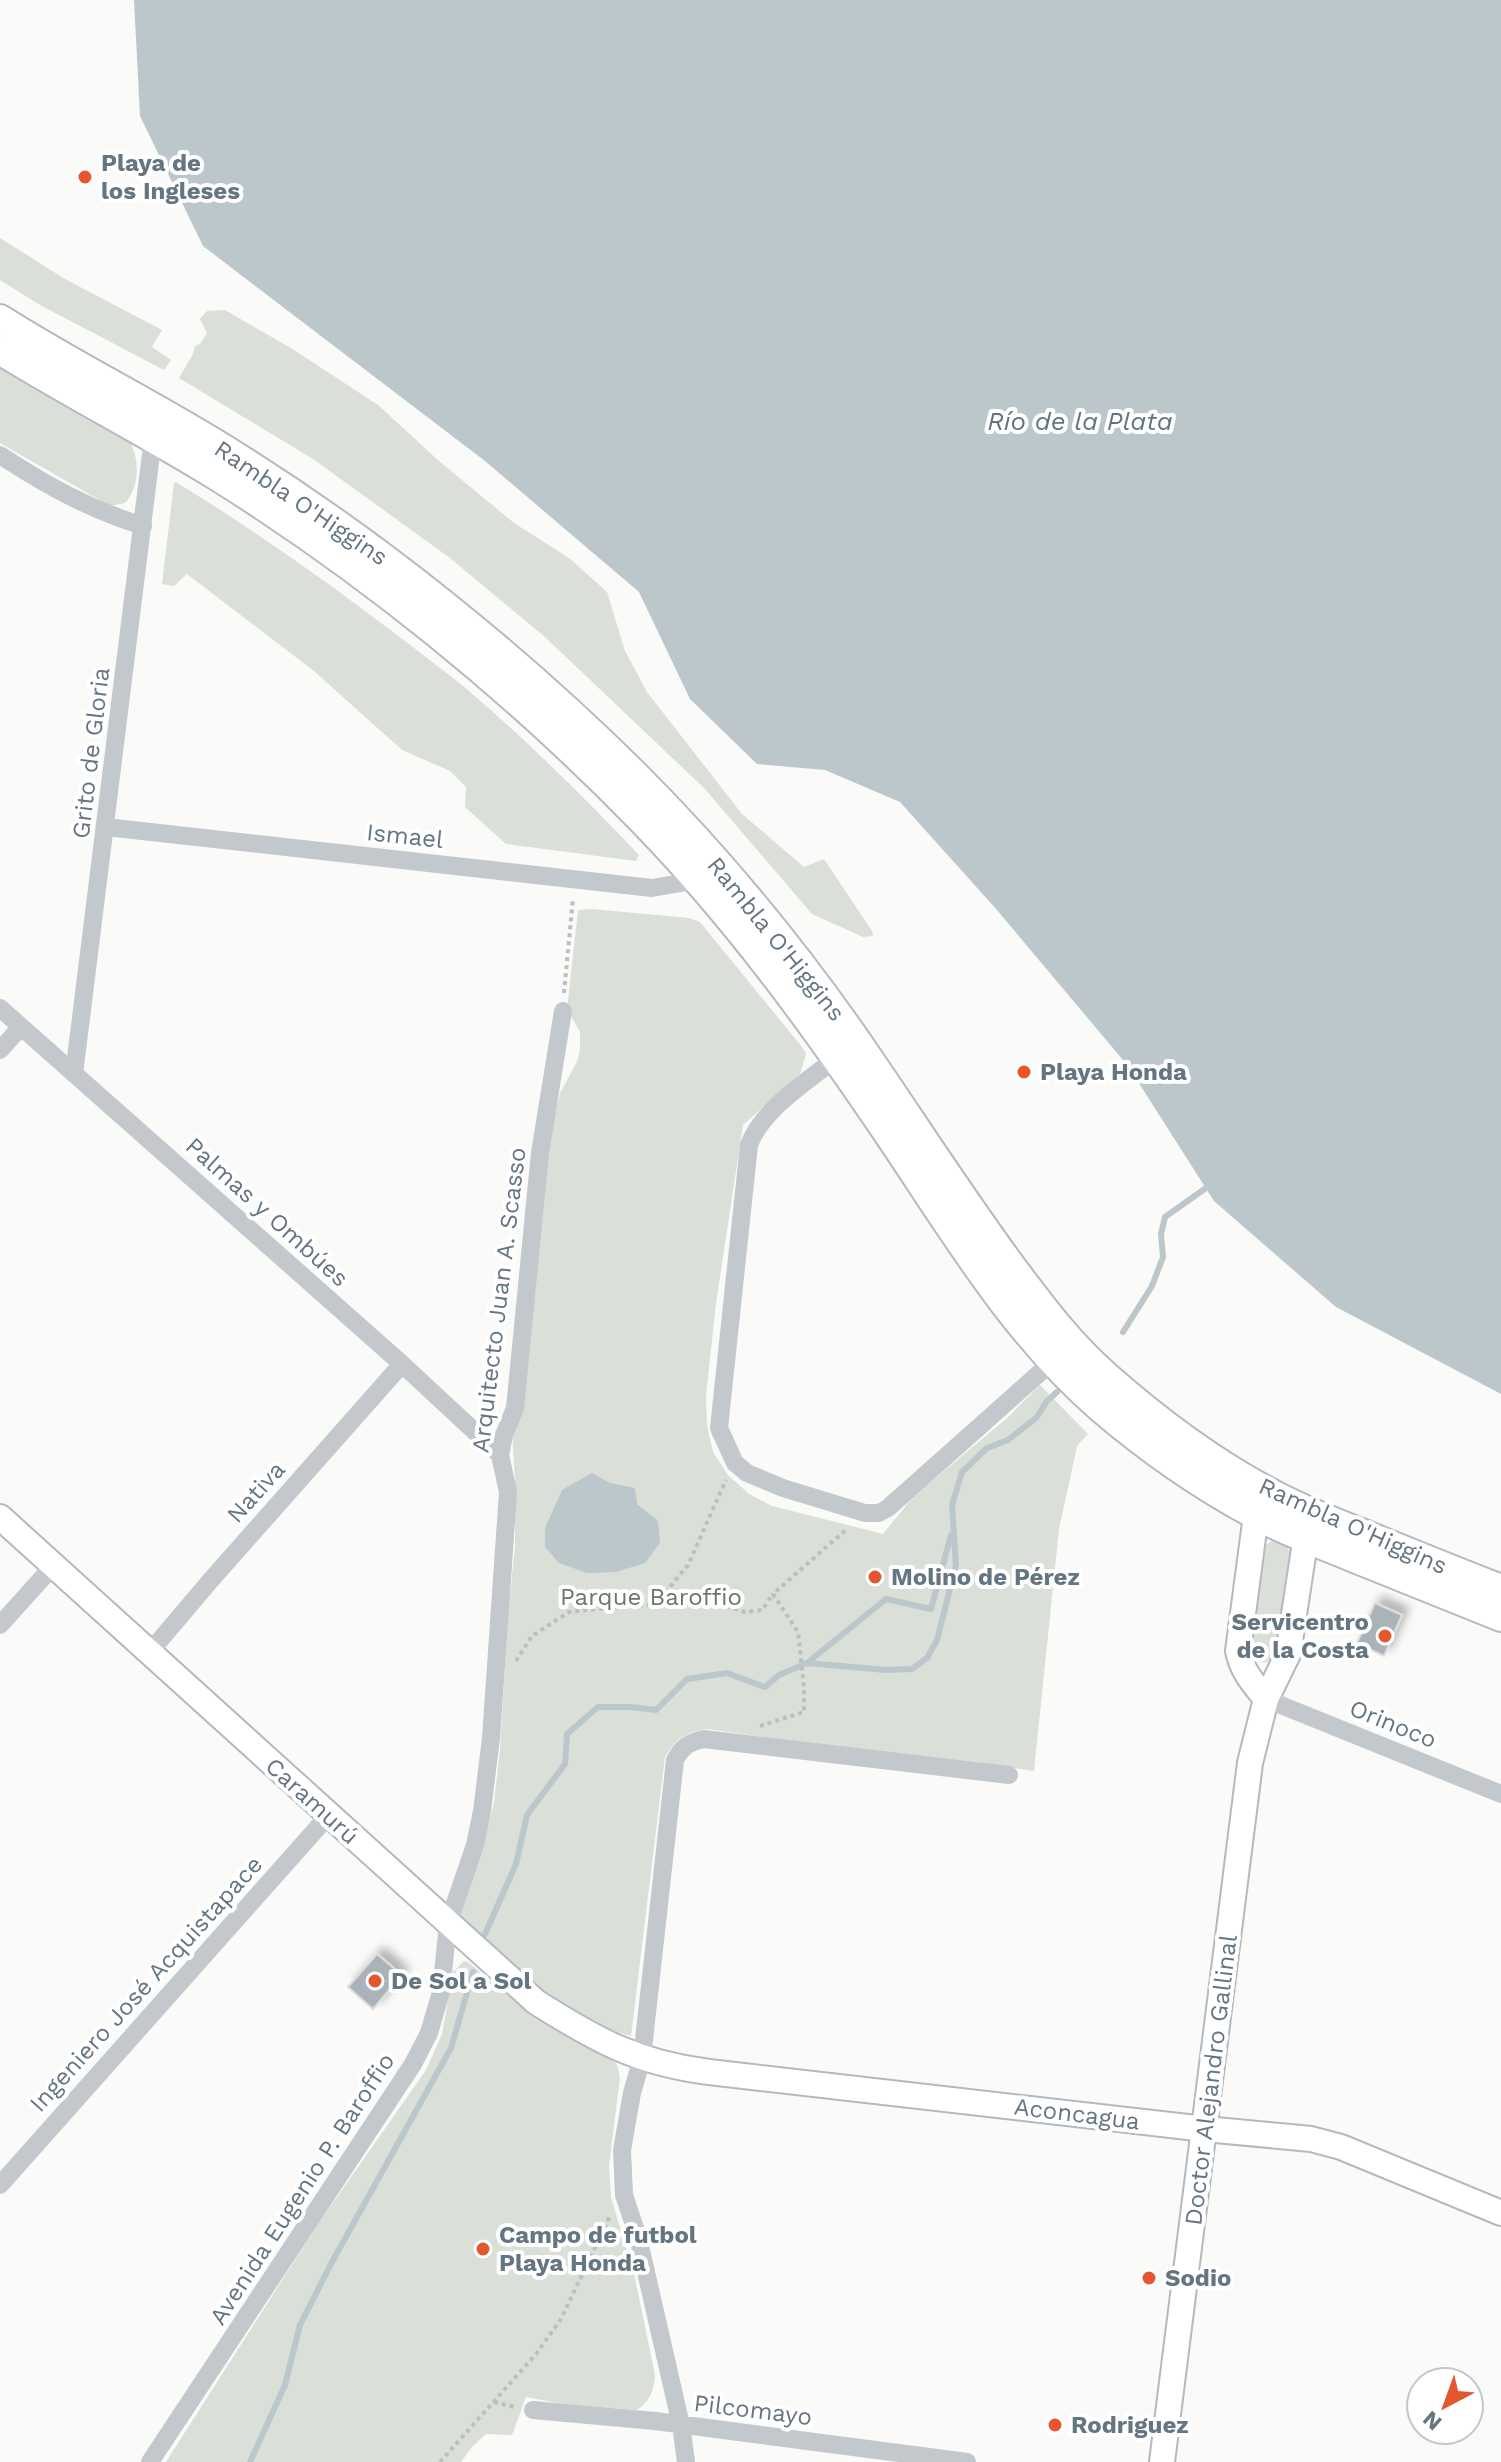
<svg xmlns="http://www.w3.org/2000/svg" width="1501" height="2462" viewBox="0 0 1501 2462" font-family="'Work Sans',sans-serif">
<style>
.green{fill:#dadfd7}
.water{fill:#bbc7cb}
.lines{fill:none;stroke-linecap:round;stroke-linejoin:round}
.stream{stroke:#bbc7cb;stroke-width:6}
.building{fill:#aab3b9;stroke:#dcdcda;stroke-width:2;filter:url(#shadow)}
.secondary-casing{stroke:#b3babf;stroke-width:28}
.primary-casing{stroke:#b5babe;stroke-width:32}
.path{stroke:#bbbfc2;stroke-width:4;stroke-dasharray:4 4;stroke-linecap:butt}
.street{stroke:#c3c8cc;stroke-width:18}
.secondary{stroke:#fff;stroke-width:24}
.primary{stroke:#fff;stroke-width:28}
.poi-dot{fill:#e4572e;stroke:#fff;stroke-width:3}
.labels{text-anchor:middle;stroke-width:8;stroke-linejoin:round;paint-order:stroke}
.poi-label{font-size:24px;font-weight:bold;fill:#657683;stroke:#fff;text-anchor:start}
.street-label{font-size:24px;fill:#657683;stroke:#fff}
.park-label{font-size:24px;fill:#687a64;stroke:#fff}
.water-label{font-size:26px;font-style:italic;fill:#60757c;stroke:#fff}
</style>
<defs>
<filter id="shadow"><feDropShadow dx="7" dy="-7" stdDeviation="4" flood-color="#0004"/></filter>
</defs>
<rect width="100%" height="100%" fill="#fafaf8"/>
<!-- green -->
<path class="green" d="M 0,238 L 65,279 L 162,330 L 152,347 L 171,360 L 164,370 L 40,305 L 0,280 Z
M 225,310 L 294,350 L 378,405 L 439,461 L 514,523 L 569,558 L 607,592 L 625,651 L 647,692 L 742,814 L 804,867 L 824,859 L 872,931 L 873,936 L 863,937 L 812,914 L 705,789 L 545,637 L 450,558 L 313,459 L 179,378 L 193,354 L 195,346 L 200,344 L 207,333 L 200,319 L 207,311 Z
M 0,363 L 129,440 C 140,459 140,487 125,503 L 110,506 L 0,443 Z
M 176,482 C 254,530 328,582 401,638 C 423,655 446,672 468,690 C 528,742 584,797 639,855 L 636,861 L 506,844 L 465,807 L 466,787 L 450,771 L 402,750 L 314,671 L 187,574 L 174,586 L 162,584 L 174,483 Z
M 592,909 L 689,918 L 700,922 L 802,1047 L 806,1054 L 800,1074 L 743,1125 L 716,1303 L 706,1395 L 707,1425 L 713,1452 L 728,1475 L 749,1494 L 772,1506 L 883,1534 L 909,1502 L 932,1481 L 1007,1418 L 1040,1385 L 1088,1434 L 1077,1446 L 1059,1529 L 1034,1771 L 970,1761 L 912,1758 L 707,1729 C 685,1732 676,1739 665,1757 L 631,2036 C 621,2033 611,2031 601,2027 C 546,2004 502,1956 458,1916 L 477,1866 L 494,1803 L 500,1749 L 508,1616 L 515,1546 L 515,1483 L 512,1431 L 550,1131 L 560,1093 L 577,1062 L 580,1050 L 580,1032 L 567,1009 L 578,910 Z
M 1276,1540 L 1285,1543 L 1292,1555 L 1280,1653 C 1270,1663 1260,1667 1249,1656 L 1262,1548 L 1271,1541 Z
M 464,1961 L 468,1962 C 516,2003 552,2034 612,2058 L 617,2065 L 620,2077 L 609,2166 L 611,2197 L 635,2278 L 655,2375 C 654,2390 649,2404 636,2410 L 563,2404 L 526,2397 L 512,2435 L 486,2434 L 472,2447 L 461,2462 L 166,2462 L 316,2227 L 426,2070 L 442,2034 L 453,1972 Z"/>
<!-- water -->
<path class="water" d="M 134,0 L 1501,0 L 1501,1394 L 1336,1307 L 1214,1201 L 1128,1066 L 997,910 L 900,802 L 825,770 L 757,764 L 690,699 L 639,592 L 485,461 L 203,246 L 140,116 Z
M 592,1473 L 610,1483 L 635,1488 L 637,1504 L 658,1521 L 660,1543 L 645,1563 L 616,1572 L 587,1573 L 559,1563 L 545,1547 L 545,1528 L 562,1490 Z"/>
<g class="lines">
<!-- stream -->
<path class="stream" d="M 1123,1332 L 1152,1286 L 1163,1257 L 1161,1234 L 1165,1217 L 1206,1188
M 807,1663 L 886,1599 L 931,1609 L 951,1535
M 485,1934 L 516,1864 L 527,1815 L 565,1764 L 567,1734 L 598,1707 L 630,1707 L 656,1710 L 687,1679 L 727,1673 L 765,1687 L 779,1675 L 807,1663 L 886,1670 L 912,1669 L 927,1658 L 937,1640 L 956,1565 L 952,1505 L 962,1472 L 987,1448 L 1008,1440 L 1037,1417 L 1047,1401 L 1057,1392
M 250,2462 L 285,2385 L 300,2325 L 332,2262 L 451,2048 L 473,1972"/>
</g>
<!-- building -->
<path class="building" d="M 1375,1603 L 1402,1615 L 1384,1656 L 1357,1643 Z
M 377,1954 L 402,1975 L 373,2009 L 348,1987 Z"/>
<g class="lines">
<defs>
<path id="secondary" d="M 1256,1515 L 1238,1651 C 1242,1671 1253,1683 1266,1699
M 0,1517 L 536,2002 C 596,2040 637,2063 709,2072 L 1205,2129 L 1311,2139 L 1341,2147 L 1501,2213
M 1162,2462 L 1250,1763 L 1266,1699 L 1288,1654 L 1308,1523"/>
<path id="primary" d="M 0,319 C 77,368 158,407 235,456 C 377,545 516,657 635,775 C 718,858 793,949 860,1046 C 911,1120 960,1197 1014,1270 C 1042,1307 1070,1345 1106,1376 C 1158,1422 1216,1465 1278,1497 C 1305,1511 1333,1522 1361,1533 C 1408,1552 1454,1571 1501,1589
M 0,350 C 71,394 146,432 217,476 C 369,571 514,689 639,817 C 733,913 812,1021 887,1132 C 952,1228 1013,1333 1102,1409 C 1149,1449 1205,1488 1260,1517 C 1289,1533 1321,1544 1352,1557 C 1402,1577 1451,1597 1501,1617"/>
</defs>
<!-- secondary casing -->
<use href="#secondary" class="secondary-casing"/>
<!-- primary casing -->
<use href="#primary" class="primary-casing"/>
<!-- path -->
<path class="path" d="M 564,993 L 573,898
M 655,1605 L 688,1565 L 726,1480
M 516,1661 L 532,1636 L 569,1612 L 625,1606 L 718,1603 L 745,1612 L 762,1610 L 773,1594
M 760,1726 L 804,1712 L 804,1687 L 798,1632 L 773,1594 L 848,1528
M 494,2402 L 515,2407
M 440,2462 L 536,2354 L 561,2319 L 610,2216"/>
<!-- street -->
<path class="street" d="M 0,455 C 47,486 89,509 143,526
M 106,827 L 652,888 L 698,880
M 0,1008 L 402,1364 L 500,1455
M 0,1050 L 21,1027
M 836,1058 C 807,1082 762,1109 749,1145 L 719,1428 L 735,1463 L 747,1473 L 783,1488 L 865,1513 L 879,1513 L 888,1508 L 1053,1361
M 74,1074 L 153,438
M 0,1625 L 54,1565
M 149,1653 L 210,1581 L 402,1364
M 1266,1699 L 1501,1794
M 0,2185 L 328,1816
M 533,2410 L 655,2421 L 967,2462
M 150,2462 L 413,2064 L 429,2033 L 441,1992 L 448,1924 L 475,1845 L 482,1811 L 491,1738 L 508,1492 L 500,1455 L 504,1435 L 515,1408 L 540,1153 L 563,1011
M 686,2462 L 681,2425 L 638,2237 L 624,2195 L 622,2150 L 632,2093 L 642,2058 L 675,1760 C 682,1747 689,1742 704,1739 L 1009,1775"/>
<!-- secondary -->
<use href="#secondary" class="secondary"/>
<!-- primary -->
<use href="#primary" class="primary"/>
</g>
<!-- markers -->
<g class="poi-dot">
<circle cx="85" cy="177" r="8"/>
<circle cx="1024" cy="1072" r="8"/>
<circle cx="875" cy="1577" r="8"/>
<circle cx="1385" cy="1636" r="8"/>
<circle cx="375" cy="1981" r="8"/>
<circle cx="483" cy="2249" r="8"/>
<circle cx="1149" cy="2278" r="8"/>
<circle cx="1055" cy="2425" r="8"/>
</g>
<g class="labels">
<!-- poi labels -->
<g class="poi-label">
<text x="101" y="171">Playa de<tspan x="101" dy="28">los Ingleses</tspan></text>
<text x="1040" y="1080">Playa Honda</text>
<text x="891" y="1585">Molino de Pérez</text>
<text x="1369" y="1630" text-anchor="end">Servicentro<tspan x="1369" dy="28">de la Costa</tspan></text>
<text x="391" y="1989">De Sol a Sol</text>
<text x="499" y="2243">Campo de futbol<tspan x="499" dy="28">Playa Honda</tspan></text>
<text x="1165" y="2286">Sodio</text>
<text x="1071" y="2433">Rodriguez</text>
</g>
<!-- street labels -->
<g class="street-label">
<text transform="translate(301 503) rotate(34)" y="8">Rambla O'Higgins</text>
<text transform="translate(91 753) rotate(-83)" y="8">Grito de Gloria</text>
<text transform="translate(405 836) rotate(6)" y="8">Ismael</text>
<text transform="translate(776 939) rotate(51)" y="8">Rambla O'Higgins</text>
<text transform="translate(267 1212) rotate(42)" y="8">Palmas y Ombúes</text>
<text transform="translate(499 1300) rotate(-83)" y="8">Arquitecto Juan A. Scasso</text>
<text transform="translate(256 1492) rotate(-48)" y="8">Nativa</text>
<text transform="translate(1353 1526) rotate(24)" y="8">Rambla O'Higgins</text>
<text transform="translate(1393 1724) rotate(22)" y="8">Orinoco</text>
<text transform="translate(312 1801) rotate(42)" y="8">Caramurú</text>
<text transform="translate(146 1984) rotate(-48)" y="8">Ingeniero José Acquistapace</text>
<text transform="translate(1211 2080) rotate(-83)" y="8">Doctor Alejandro Gallinal</text>
<text transform="translate(1077 2114) rotate(7)" y="8">Aconcagua</text>
<text transform="translate(302 2189) rotate(-57)" y="8">Avenida Eugenio P. Baroffio</text>
<text transform="translate(753 2410) rotate(7)" y="8">Pilcomayo</text>
</g>
<!-- park labels -->
<g class="park-label">
<text x="651" y="1605">Parque Baroffio</text>
</g>
<!-- water labels -->
<g class="water-label">
<text x="1080" y="430">Río de la Plata</text>
</g>
</g>
<!-- north arrow -->
<g transform="translate(1445 2406) rotate(221)"><circle r="38" fill="#ffffff" stroke="#c1c8cd" stroke-width="2"/>
<path d="M0-6L14 30L0 20L-14 30Z" fill="#e4572e"/>
<text y="-12" font-size="22" font-weight="bold" text-anchor="middle" fill="#657683">N</text>
</g>
</svg>
